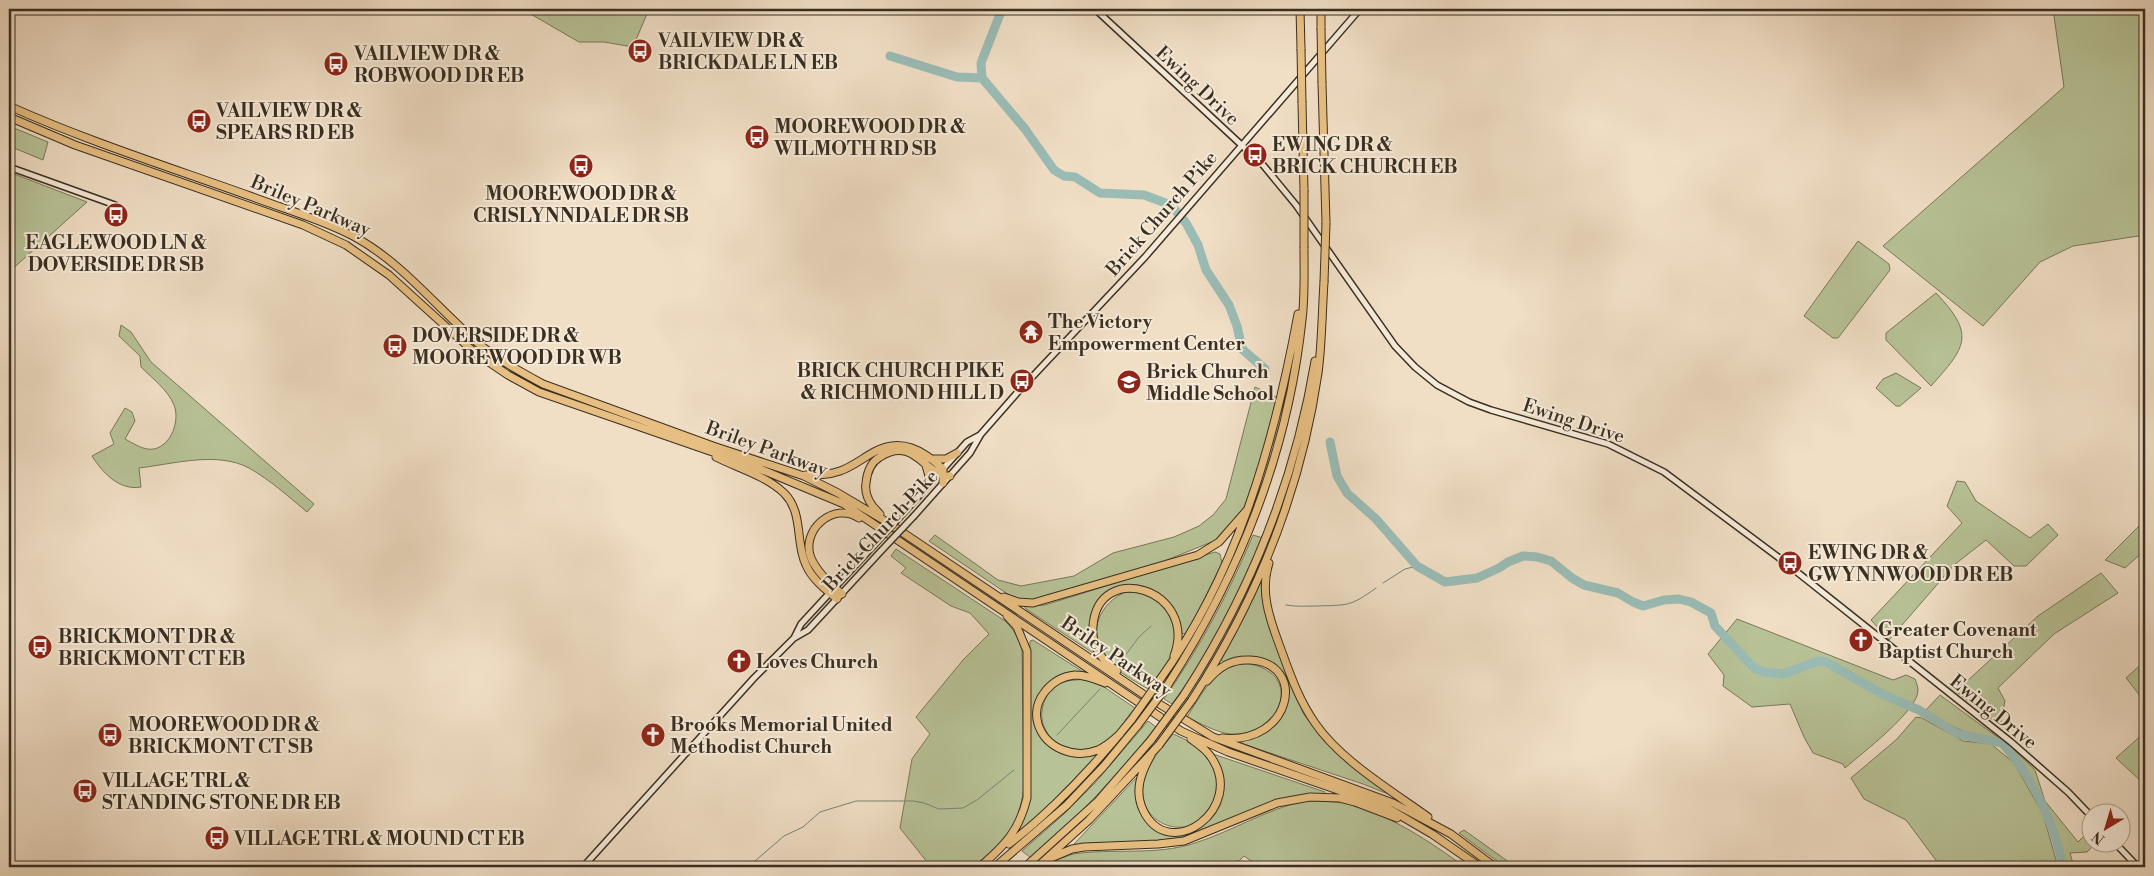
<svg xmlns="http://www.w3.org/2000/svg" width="2154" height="876" viewBox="0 0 2154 876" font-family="'Libre Bodoni',serif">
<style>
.green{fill:#b7c296;stroke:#78785b}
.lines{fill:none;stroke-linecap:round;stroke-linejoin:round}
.stream{stroke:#748479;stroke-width:1}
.river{stroke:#9abcb5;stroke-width:9}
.secondary-casing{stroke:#3a2f20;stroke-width:8}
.highway-casing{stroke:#3a2f20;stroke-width:9}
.secondary{stroke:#f5ead9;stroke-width:5}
.highway{stroke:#e8bf82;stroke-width:7}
.secondary-bridge-casing{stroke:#3a2f20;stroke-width:8;stroke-linecap:butt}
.highway-bridge-casing{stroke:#3a2f20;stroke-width:9;stroke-linecap:butt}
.secondary-bridge{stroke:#f5ead9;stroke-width:5}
.highway-bridge{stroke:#e8bf82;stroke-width:7}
.labels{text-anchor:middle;stroke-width:4;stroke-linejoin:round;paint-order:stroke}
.poi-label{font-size:19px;font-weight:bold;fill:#3a2f20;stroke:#f5ead9;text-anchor:start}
.street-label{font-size:19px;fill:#3a2f20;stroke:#f5ead9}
</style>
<rect width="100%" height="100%" fill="#f0dec5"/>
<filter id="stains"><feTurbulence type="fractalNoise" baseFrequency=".004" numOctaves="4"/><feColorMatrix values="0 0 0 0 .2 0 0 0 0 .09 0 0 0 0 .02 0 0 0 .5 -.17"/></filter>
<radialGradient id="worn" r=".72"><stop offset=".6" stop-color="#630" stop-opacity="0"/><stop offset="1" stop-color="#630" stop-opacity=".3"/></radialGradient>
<!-- green -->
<path class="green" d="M 522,9 L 649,9 L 633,47 L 604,42 L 579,42 Z
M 2053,9 L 2145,9 L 2145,235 L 2073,246 L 2040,262 L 1983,326 L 1883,246 L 2064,87 Z
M 9,126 L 48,142 L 43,160 L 9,146 Z
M 9,172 L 87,202 L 9,272 Z
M 1858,241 L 1889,264 L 1890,270 L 1838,338 L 1833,338 L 1804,316 Z
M 1936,293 C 1976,335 1966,347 1931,386 L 1886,340 L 1886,333 Z
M 121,325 L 131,332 L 151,362 L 314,504 L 307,512 C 288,496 270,480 249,468 C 217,451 173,464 139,468 L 141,487 C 119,491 102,472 92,456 L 114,444 L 110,433 L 125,408 L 132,412 L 135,421 L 125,439 C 133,443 144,451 154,449 C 172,445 180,420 174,405 C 168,390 152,378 141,367 L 140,356 L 119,336 Z
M 1896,373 L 1921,388 L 1900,406 L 1896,406 L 1876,388 L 1883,379 Z
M 1255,387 L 1278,398 L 1248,502 L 1228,530 L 1214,541 L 1157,564 L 1035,601 L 1015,599 L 929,541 L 935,535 L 998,580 L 1021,586 L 1074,576 L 1113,553 L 1174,537 L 1199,526 L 1213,515 L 1226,499 Z
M 1957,481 L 1965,482 L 1976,501 L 2030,538 L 2048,524 L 2058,535 L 2026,566 L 2014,566 L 1986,540 L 1954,565 L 1889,640 L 1871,620 L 1962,523 L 1947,506 Z
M 2145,516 L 2145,550 L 2125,568 L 2105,560 L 2142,523 Z
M 1253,535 L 1263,538 C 1237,596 1210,653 1172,704 L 1164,699 C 1200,647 1229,593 1253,535 Z
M 896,549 L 1005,621 C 1014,629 1018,638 1022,650 L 1024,787 C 1018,830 1004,840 973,867 L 931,867 L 900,828 L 912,759 L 930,734 L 916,717 L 963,660 L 989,634 L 970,613 L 951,606 L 901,573 L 906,568 L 891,556 Z
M 1215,552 L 1220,554 L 1222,563 L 1197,614 L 1185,634 L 1181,633 C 1176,590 1125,565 1097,604 C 1083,623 1097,637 1093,653 L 1026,609 L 1024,606 L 1045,605 Z
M 2101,573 L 2118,593 L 2054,634 L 1998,688 L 2005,701 L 2000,726 L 1949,686 L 1956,676 L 1966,682 L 2038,616 Z
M 1261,582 L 1264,607 L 1303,713 L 1325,742 L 1393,796 L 1363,784 L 1243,744 L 1239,741 C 1262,739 1289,720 1288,694 C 1288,687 1283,679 1281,672 L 1242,657 L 1224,662 L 1221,660 Z
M 1132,590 C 1158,595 1180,618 1174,646 C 1170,662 1158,676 1148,689 C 1133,680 1111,669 1102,653 C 1087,627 1104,597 1132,590 Z
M 1737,619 L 1893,680 L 1906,675 L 1915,679 C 1916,682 1918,686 1918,690 C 1919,710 1861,754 1845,768 L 1843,764 L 1813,753 L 1804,737 L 1790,704 L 1752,707 L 1723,686 L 1724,675 L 1708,654 Z
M 1033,640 L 1085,673 L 1043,688 C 1026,714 1034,748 1067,755 C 1079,758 1089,754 1097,755 L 1052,802 L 1015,836 L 1025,814 L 1030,641 Z
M 2145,661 L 2145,702 L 2126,678 Z
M 1243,663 C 1308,670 1281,739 1230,734 C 1215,732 1200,723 1187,717 C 1202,694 1214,668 1243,663 Z
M 1087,679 L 1104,687 L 1135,708 C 1125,719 1117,734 1105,743 C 1076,764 1029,737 1045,700 C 1048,693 1053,686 1060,683 C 1068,680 1078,680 1087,679 Z
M 1940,695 L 2011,747 L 2035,770 L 2045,801 L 2078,842 L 2091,829 L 2092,844 L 2095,844 L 2087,852 L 2070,853 L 2074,867 L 2065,867 C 2059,834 2031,756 1999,740 C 1993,737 1984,738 1977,736 C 1959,731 1941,720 1925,711 Z
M 1916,717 L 1922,718 L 1963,741 L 1991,744 L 2014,763 L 2043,814 L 2058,867 L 1941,867 L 1906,820 L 1864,799 L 1851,778 L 1897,739 Z
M 1148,721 L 1156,727 C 1118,775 1077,818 1031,858 L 1022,851 L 1063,815 L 1095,783 Z
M 2145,732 L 2145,785 L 2116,758 Z
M 1173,734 C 1184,738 1201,748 1208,757 C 1211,761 1213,767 1215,771 C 1218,780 1217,788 1215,798 C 1201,849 1128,828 1145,776 C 1150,760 1163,747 1173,734 Z
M 1213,754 L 1325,792 L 1325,794 C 1277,794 1239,820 1195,835 C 1169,843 1142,842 1115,843 C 1103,843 1085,847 1074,844 L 1137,777 L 1136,791 L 1153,826 C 1163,828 1176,834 1187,833 C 1194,833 1202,827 1207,822 C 1227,803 1226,777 1213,754 Z
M 1305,801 C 1319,801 1333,801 1347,804 C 1390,814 1430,842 1465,867 L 1260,867 L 1244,856 L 1239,861 L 1190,865 L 1188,867 L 1046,867 L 1059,859 L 1073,854 C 1113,848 1156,856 1195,843 C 1233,831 1266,809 1305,801 Z
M 1464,830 L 1513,865 L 1520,867 L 1505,867 L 1459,833 Z"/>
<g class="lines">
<!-- stream -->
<path class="stream" d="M 1383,583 L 1405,569 L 1417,566
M 1286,605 C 1297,607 1306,606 1317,606 C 1347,605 1350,607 1376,588
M 1118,665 L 1139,637 L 1151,626
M 1057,735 L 1100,689
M 748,867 L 784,836 L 803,827 L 820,812 L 856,801 L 913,801 L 924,803 L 939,809 L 963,808 L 977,800 L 1014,770"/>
<!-- river -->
<path class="river" d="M 1002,9 L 981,63 L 982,78 L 1025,129 L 1054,170 L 1064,176 L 1075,177 L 1100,193 L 1144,195 L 1171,205 L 1186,223 L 1198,245 L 1206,270 L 1229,305 L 1237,326 L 1242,349 L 1265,369
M 890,56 L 957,77 L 982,78
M 1330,442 L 1337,476 L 1347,493 L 1376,519 L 1417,566 L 1445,582 L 1477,578 L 1499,568 L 1508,562 L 1523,556 L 1537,557 L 1551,561 L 1572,578 L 1584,585 L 1618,593 L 1633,602 L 1643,606 L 1664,600 L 1679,599 L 1691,602 L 1711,613 L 1715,626 L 1754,668 L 1764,672 L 1783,674 L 1818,661 L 1826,662 L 1882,694 L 1919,710 L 1958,734 L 2002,743 C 2033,778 2054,822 2063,867"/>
<defs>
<path id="secondary" d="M 1095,9 L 1263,165 L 1296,205 L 1395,346 L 1415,367 L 1437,385 L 1469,402 L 1491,410 L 1608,444 L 1664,472 L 1778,557 L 2011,742 L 2068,792 L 2092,817
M 9,167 L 115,205
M 907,509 L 967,442 L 980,435
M 914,516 L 970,453 L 981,434 L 1017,393 L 1145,257 L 1360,9
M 794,638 L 801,624 L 874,545
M 2116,844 L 2138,867
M 583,867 L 754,678 L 794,638 L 808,630 L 881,551"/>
<path id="highway" d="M 1300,9 L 1301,49
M 1321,28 L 1321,9
M 1322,83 L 1326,223
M 1302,103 L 1304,190
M 9,106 C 87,141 169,167 250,196 C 284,209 321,219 353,236 C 402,262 437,308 479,344 C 499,360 521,372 543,384 L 713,446 L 804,476 L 838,493 L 887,522 L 1143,694 L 1213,737 L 1393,803 L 1451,834 L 1495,867
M 9,117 L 75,145 L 303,225 L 346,245 L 389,275 L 474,352 L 508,375 L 539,392 L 753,466 L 844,504 L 1181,731 L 1228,752 L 1384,806 L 1432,834 L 1480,867
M 716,457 C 738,468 766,476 784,493 C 804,513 795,543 806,565 C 812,579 826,590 837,599
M 933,459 L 946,459 L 957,453
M 925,462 L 929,476 L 927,486
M 805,475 C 817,475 829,475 840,471 C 852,467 863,458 874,452 C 901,437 923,450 943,469 L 943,483
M 880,514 C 871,506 864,496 866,483 C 867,473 871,462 880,457 C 915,435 924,476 950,476
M 1269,563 C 1260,591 1269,617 1279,644 C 1289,671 1298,699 1315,723 C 1340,760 1392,791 1428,817
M 842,594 C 831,585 817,572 811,558 C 800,530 834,501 859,518
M 1004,597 L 1018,602 L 1033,603 L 1198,555 L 1219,542 L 1247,510
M 1117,671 C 1101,660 1091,646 1093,626 C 1098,559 1199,589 1174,656
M 1159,681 C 1237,573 1274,445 1298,314
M 1207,681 C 1219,667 1231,659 1250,660 C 1308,663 1292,745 1222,738
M 1105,683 C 1095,679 1086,675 1075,675 C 1052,677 1031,700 1038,724 C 1046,749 1075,759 1098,750 C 1107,746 1113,740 1120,734
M 1167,686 C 1239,575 1288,453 1302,320 C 1305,296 1304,272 1304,248
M 1184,695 C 1250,593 1295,481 1315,361
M 1192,700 C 1256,601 1301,490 1318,373 C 1322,344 1322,312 1324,282
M 1151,755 C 1141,773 1134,790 1143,810 C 1169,865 1247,808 1211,757 C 1206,749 1198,744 1191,739
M 1009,844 C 1056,808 1095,765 1132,719
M 1046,860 L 1072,849 L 1084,847 L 1158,844 L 1184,841 L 1277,803 L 1310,797 L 1340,798 L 1355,802 L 1397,818
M 980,867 C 1005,845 1019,831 1027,798 L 1027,651 L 1017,627 L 1007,616
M 995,867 L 1067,805 L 1104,766 L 1138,725
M 1025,867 L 1098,801 L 1151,740
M 1037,867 L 1089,820 L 1159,745"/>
</defs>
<!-- secondary casing -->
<use href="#secondary" class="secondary-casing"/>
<!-- highway casing -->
<use href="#highway" class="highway-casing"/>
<!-- secondary -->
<use href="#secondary" class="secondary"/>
<!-- highway -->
<use href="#highway" class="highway"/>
<defs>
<path id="secondary-bridge" d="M 874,545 L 907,509
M 881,551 L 914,516"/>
<path id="highway-bridge" d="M 1321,28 L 1322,83
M 1301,49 L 1302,103
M 1304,248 L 1304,190
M 1324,282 L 1326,223
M 1132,719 L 1159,681
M 1138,725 L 1167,686
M 1151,740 L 1184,695
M 1159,745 L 1192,700"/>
</defs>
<!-- secondary-bridge casing -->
<use href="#secondary-bridge" class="secondary-bridge-casing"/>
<!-- highway-bridge casing -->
<use href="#highway-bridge" class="highway-bridge-casing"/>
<!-- secondary-bridge -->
<use href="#secondary-bridge" class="secondary-bridge"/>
<!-- highway-bridge -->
<use href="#highway-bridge" class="highway-bridge"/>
</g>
<!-- icons -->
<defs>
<symbol id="bus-disc" viewBox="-11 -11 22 22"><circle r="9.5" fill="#8f2418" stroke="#f5ead9"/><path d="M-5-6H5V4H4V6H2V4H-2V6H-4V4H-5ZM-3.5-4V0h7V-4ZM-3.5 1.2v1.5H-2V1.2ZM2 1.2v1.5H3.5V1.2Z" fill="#fff"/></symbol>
<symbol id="temple-disc" viewBox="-11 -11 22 22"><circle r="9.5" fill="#8f2418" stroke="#f5ead9"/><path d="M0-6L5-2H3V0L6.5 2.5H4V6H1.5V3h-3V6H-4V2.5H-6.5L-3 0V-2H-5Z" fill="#fff"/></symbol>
<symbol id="school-disc" viewBox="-11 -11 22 22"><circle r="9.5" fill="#8f2418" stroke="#f5ead9"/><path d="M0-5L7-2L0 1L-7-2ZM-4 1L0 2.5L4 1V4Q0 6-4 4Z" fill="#fff"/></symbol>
<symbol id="church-disc" viewBox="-11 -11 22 22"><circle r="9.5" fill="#8f2418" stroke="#f5ead9"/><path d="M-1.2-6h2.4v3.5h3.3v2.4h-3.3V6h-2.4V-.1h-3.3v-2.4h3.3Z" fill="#fff"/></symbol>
</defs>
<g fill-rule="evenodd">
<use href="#bus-disc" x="626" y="37" width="28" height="28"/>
<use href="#bus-disc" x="322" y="50" width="28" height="28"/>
<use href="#bus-disc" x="185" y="107" width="28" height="28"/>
<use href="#bus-disc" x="743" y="123" width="28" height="28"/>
<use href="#bus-disc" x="1241" y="141" width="28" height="28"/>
<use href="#bus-disc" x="567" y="152" width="28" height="28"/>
<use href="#bus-disc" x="102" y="201" width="28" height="28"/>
<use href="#temple-disc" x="1017" y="318" width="28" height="28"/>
<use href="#bus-disc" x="381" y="332" width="28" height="28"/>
<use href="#bus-disc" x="1008" y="367" width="28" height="28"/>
<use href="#school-disc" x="1115" y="368" width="28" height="28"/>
<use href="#bus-disc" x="1776" y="549" width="28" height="28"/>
<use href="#church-disc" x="1847" y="626" width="28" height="28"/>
<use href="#bus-disc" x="26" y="633" width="28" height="28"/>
<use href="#church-disc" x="725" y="647" width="28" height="28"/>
<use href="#bus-disc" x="96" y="721" width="28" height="28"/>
<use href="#church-disc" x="639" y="721" width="28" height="28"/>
<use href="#bus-disc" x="71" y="777" width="28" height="28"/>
<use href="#bus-disc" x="203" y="824" width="28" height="28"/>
</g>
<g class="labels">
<!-- poi labels -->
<g class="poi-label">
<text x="658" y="47">VAILVIEW DR &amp;<tspan x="658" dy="22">BRICKDALE LN EB</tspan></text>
<text x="354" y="60">VAILVIEW DR &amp;<tspan x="354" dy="22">ROBWOOD DR EB</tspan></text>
<text x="216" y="117">VAILVIEW DR &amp;<tspan x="216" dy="22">SPEARS RD EB</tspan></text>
<text x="774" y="133">MOOREWOOD DR &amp;<tspan x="774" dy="22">WILMOTH RD SB</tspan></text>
<text x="1272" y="151">EWING DR &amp;<tspan x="1272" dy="22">BRICK CHURCH EB</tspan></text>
<text x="581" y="200" text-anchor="middle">MOOREWOOD DR &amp;<tspan x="581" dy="22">CRISLYNNDALE DR SB</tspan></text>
<text x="116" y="249" text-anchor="middle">EAGLEWOOD LN &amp;<tspan x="116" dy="22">DOVERSIDE DR SB</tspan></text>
<text x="1048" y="328">The Victory<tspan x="1048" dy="22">Empowerment Center</tspan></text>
<text x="412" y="342">DOVERSIDE DR &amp;<tspan x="412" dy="22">MOOREWOOD DR WB</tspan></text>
<text x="1004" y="377" text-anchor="end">BRICK CHURCH PIKE<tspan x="1004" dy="22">&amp; RICHMOND HILL D</tspan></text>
<text x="1146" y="378">Brick Church<tspan x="1146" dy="22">Middle School</tspan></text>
<text x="1808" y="559">EWING DR &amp;<tspan x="1808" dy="22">GWYNNWOOD DR EB</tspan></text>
<text x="1878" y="636">Greater Covenant<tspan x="1878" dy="22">Baptist Church</tspan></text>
<text x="58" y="643">BRICKMONT DR &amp;<tspan x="58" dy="22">BRICKMONT CT EB</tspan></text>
<text x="756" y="668">Loves Church</text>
<text x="128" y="731">MOOREWOOD DR &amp;<tspan x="128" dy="22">BRICKMONT CT SB</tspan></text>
<text x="670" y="731">Brooks Memorial United<tspan x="670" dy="22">Methodist Church</tspan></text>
<text x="102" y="787">VILLAGE TRL &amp;<tspan x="102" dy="22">STANDING STONE DR EB</tspan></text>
<text x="234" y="845">VILLAGE TRL &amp; MOUND CT EB</text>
</g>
<!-- street labels -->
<g class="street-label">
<text transform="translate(1198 85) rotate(43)" y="7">Ewing Drive</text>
<text transform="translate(311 205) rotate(23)" y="7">Briley Parkway</text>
<text transform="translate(1161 213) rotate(-49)" y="7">Brick Church Pike</text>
<text transform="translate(1574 420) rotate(18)" y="7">Ewing Drive</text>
<text transform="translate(767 448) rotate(20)" y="7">Briley Parkway</text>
<text transform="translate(880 530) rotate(-47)" y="7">Brick Church Pike</text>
<text transform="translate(1117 656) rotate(34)" y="7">Briley Parkway</text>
<text transform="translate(1994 711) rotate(39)" y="7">Ewing Drive</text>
</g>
</g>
<!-- margin -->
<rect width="2154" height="876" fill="none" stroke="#f0dec5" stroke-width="30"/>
<rect x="10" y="10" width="2134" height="856" fill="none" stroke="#3a2f20" stroke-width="2.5"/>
<rect x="15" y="15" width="2124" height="846" fill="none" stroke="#3a2f20"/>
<!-- north arrow -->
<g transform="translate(2106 828) rotate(218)"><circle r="24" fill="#f5ead9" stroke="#aa9f8f"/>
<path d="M0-4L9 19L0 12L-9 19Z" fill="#8f2418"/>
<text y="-8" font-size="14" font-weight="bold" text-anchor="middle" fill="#3a2f20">N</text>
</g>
<rect width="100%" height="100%" filter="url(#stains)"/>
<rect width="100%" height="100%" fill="url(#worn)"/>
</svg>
